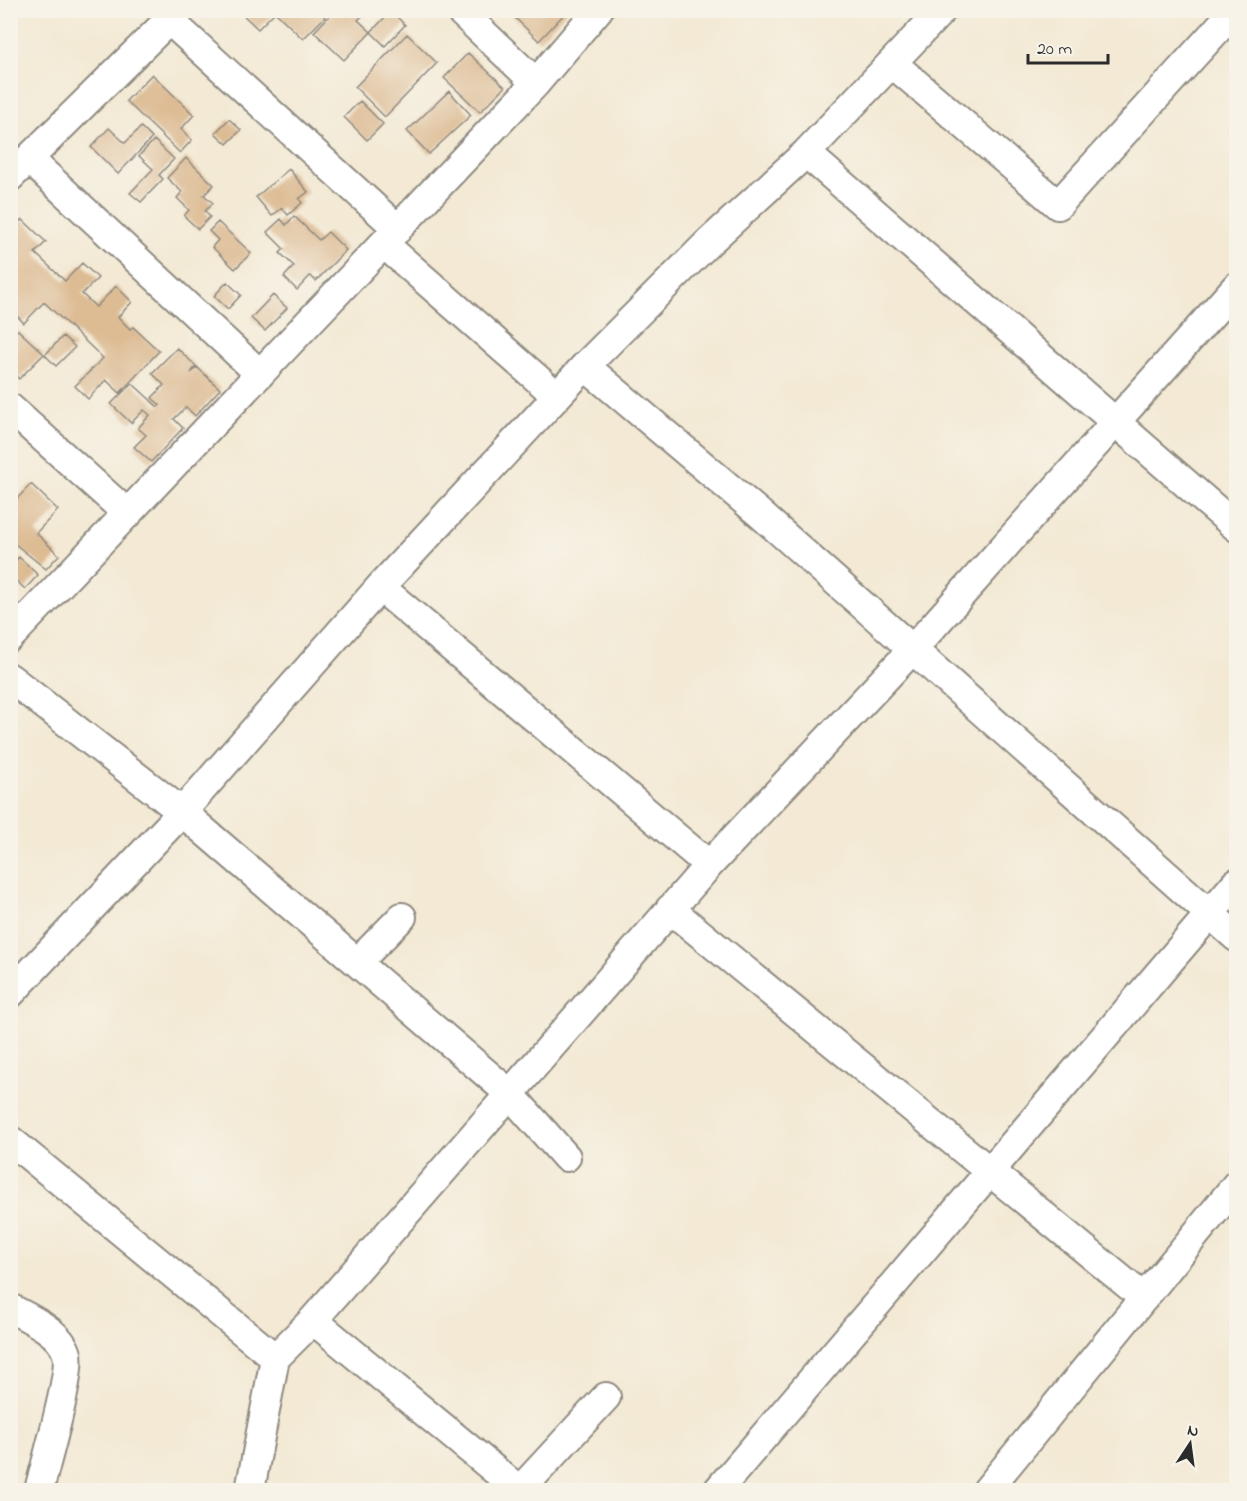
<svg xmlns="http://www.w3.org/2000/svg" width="1247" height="1501" viewBox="0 0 1247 1501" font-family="'Indie Flower',sans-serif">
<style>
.building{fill:#ddbc94}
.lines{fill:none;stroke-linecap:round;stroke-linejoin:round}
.minor-casing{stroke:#8f8a80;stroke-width:32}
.minor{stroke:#fff;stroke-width:28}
</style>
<rect width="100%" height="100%" fill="#f7f3e8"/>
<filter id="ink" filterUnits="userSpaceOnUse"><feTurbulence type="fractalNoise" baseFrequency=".0167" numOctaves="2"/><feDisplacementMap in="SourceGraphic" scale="12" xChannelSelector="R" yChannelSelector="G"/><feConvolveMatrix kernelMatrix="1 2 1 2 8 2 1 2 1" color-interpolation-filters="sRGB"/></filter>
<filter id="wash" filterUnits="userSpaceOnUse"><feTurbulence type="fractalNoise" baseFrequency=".008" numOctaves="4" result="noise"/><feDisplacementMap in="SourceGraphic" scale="24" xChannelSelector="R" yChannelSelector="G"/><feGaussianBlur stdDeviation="1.35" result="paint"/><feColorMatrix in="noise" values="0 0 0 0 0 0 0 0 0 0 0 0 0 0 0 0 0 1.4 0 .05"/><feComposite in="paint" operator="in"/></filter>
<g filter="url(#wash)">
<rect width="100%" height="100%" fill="#f3e9d4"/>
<g id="blocks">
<!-- building -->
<path class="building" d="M 242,10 L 318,10 L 325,17 L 303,39 L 275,12 L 258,29 L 240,12 Z
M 335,10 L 368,10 L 358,20 L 371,32 L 344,60 L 314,32 Z
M 507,10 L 568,10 L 539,41 Z
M 391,11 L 405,25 L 385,46 L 371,32 Z
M 407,34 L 437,63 L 385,117 L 355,87 Z
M 468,53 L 505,87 L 480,112 L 444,78 Z
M 152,74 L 194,115 L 181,129 L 192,140 L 180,153 L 126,101 Z
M 449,91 L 471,115 L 429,154 L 407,131 Z
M 360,101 L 383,124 L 367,140 L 344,117 Z
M 229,119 L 241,130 L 227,144 L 215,133 Z
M 141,127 L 152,138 L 118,174 L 91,147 L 109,128 L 125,143 Z
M 154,140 L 174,159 L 159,175 L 163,179 L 141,202 L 130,193 L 153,169 L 139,156 Z
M 186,158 L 214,185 L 204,195 L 213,203 L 205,211 L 210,217 L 198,229 L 184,216 L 189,210 L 177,198 L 182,192 L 167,178 Z
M 289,169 L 308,192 L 299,199 L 302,203 L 288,215 L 282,208 L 272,216 L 256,197 Z
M 294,216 L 319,240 L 328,232 L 346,250 L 316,281 L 310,276 L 297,290 L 284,277 L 294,266 L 280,253 L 284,249 L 267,232 L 281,219 L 286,225 Z
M 22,219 L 46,242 L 35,253 L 65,281 L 82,263 L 98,278 L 82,294 L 96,307 L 116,286 L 132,302 L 118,317 L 130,329 L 133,327 L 159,351 L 120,393 L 106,380 L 88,399 L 75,386 L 103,358 L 44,302 L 24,323 L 14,313 L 10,316 L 10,231 Z
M 218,222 L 251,253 L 235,269 L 212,247 L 218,240 L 209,231 Z
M 227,282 L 241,295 L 228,309 L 214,296 Z
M 273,295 L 287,308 L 265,331 L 251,318 Z
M 18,330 L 44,354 L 19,379 L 10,370 L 10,335 Z
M 63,336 L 75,347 L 56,366 L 45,355 Z
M 177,348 L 196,366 L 191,373 L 197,367 L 220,389 L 195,416 L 186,407 L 174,419 L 183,428 L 151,462 L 134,447 L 146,435 L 138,428 L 150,415 L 144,410 L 131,423 L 111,404 L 132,383 L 158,407 L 160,405 L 152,398 L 164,385 L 152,373 Z
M 31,484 L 58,510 L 36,533 L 59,555 L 46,569 L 10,540 L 10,496 L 15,501 Z
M 19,557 L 38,575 L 25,589 L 10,575 L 10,566 Z"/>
</g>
</g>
<g filter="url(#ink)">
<use href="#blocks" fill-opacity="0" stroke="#8f8a80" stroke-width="1.5"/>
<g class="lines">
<defs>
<path id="minor" d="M 459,10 L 536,83
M 169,20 L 398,229
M 892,63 L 1058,205 L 1235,10
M 806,153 L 1236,527
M 29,159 L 260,374
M 10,177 L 179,10
M 384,244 L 557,396
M 585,366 L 759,513 L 1236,937
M 10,408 L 128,514
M 380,587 L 709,865
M 10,637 L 536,83 L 598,10
M 10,678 L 182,812 L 509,1093 L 566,1157
M 670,909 L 1144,1298
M 358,962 L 402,917
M 10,994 L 182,812 L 380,587 L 585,366 L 708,243 L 806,153 L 942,10
M 10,1140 L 275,1358
M 10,1308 C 29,1318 61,1332 67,1354 C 72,1373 45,1466 39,1490
M 313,1320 L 519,1490
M 250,1490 L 275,1358 L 313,1320 L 709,865 L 912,650 L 1236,287
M 520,1490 L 606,1397
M 718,1490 L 1236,883
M 987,1490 L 1236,1185"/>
</defs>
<!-- minor casing -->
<use href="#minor" class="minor-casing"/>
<!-- minor -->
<use href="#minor" class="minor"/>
</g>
</g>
<!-- margin -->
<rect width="1247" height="1501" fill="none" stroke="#f7f3e8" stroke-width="36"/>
<!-- north arrow -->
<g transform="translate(1190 1444) rotate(13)" stroke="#f7f3e8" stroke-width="4.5" paint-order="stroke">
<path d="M0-4.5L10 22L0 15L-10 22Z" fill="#2b2b2b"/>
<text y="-9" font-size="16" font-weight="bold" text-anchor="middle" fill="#2b2b2b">N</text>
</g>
<!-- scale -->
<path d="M1028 54v9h80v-9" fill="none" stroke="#2b2b2b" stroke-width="3"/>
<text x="1037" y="54" font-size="18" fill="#2b2b2b" stroke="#f7f3e8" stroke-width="4.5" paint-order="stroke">20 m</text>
</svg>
